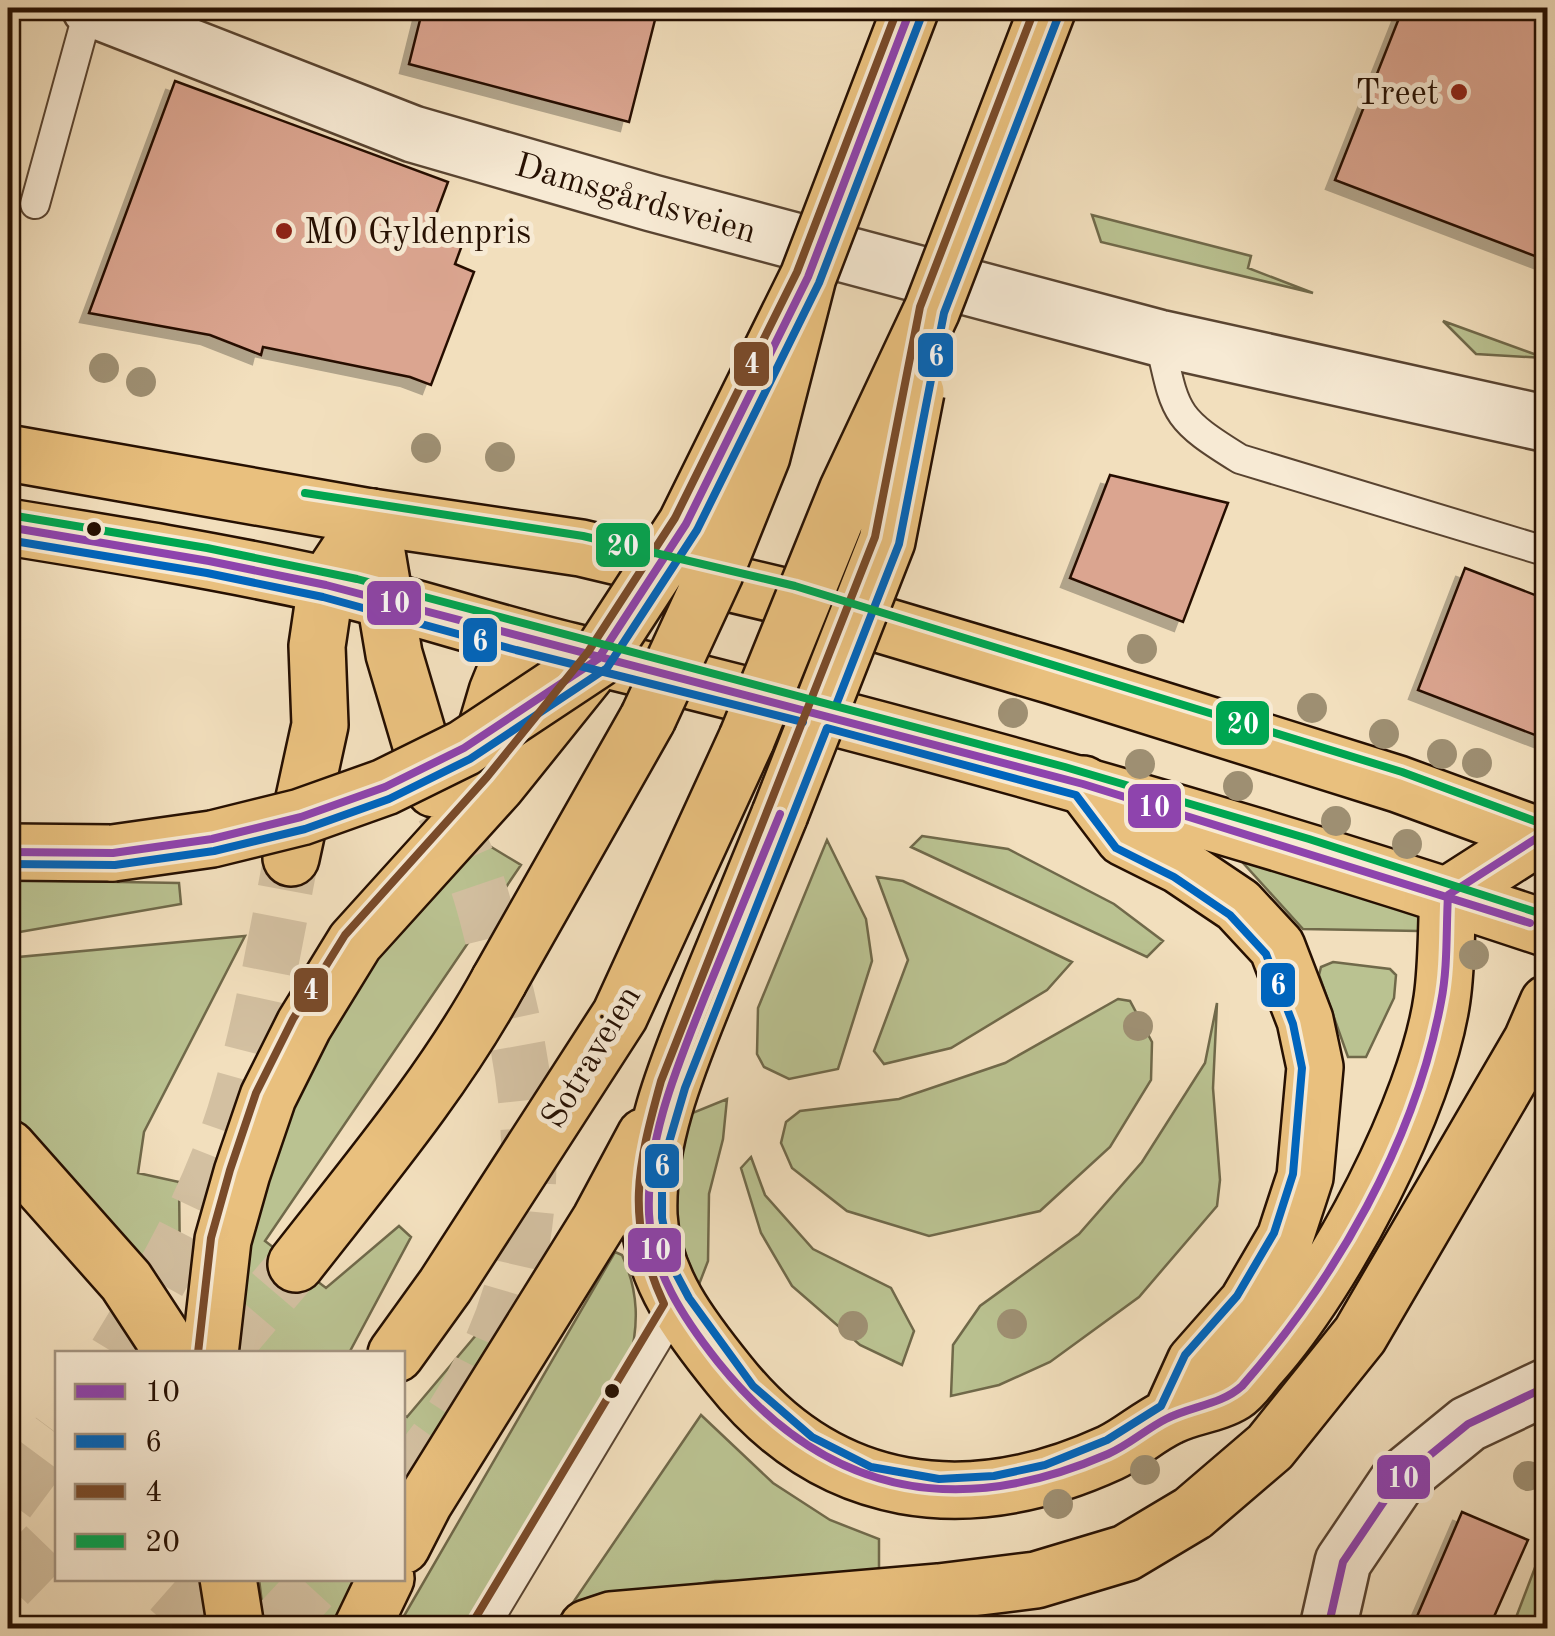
<svg xmlns="http://www.w3.org/2000/svg" width="1555" height="1636" viewBox="0 0 1555 1636" font-family="'Old Standard TT',serif">
<style>
.green{fill:#bac291;stroke:#70694a;stroke-width:2.5}
.building{fill:#dba590;stroke:#261002;stroke-width:2.5;filter:url(#shadow)}
.lines{fill:none;stroke-linecap:round;stroke-linejoin:round}
.trunk-tunnel{stroke:#d3c0a1;stroke-width:55;stroke-dasharray:55 28;stroke-linecap:butt}
.motorway-tunnel{stroke:#d3c0a1;stroke-width:55;stroke-dasharray:55 28;stroke-linecap:butt}
.service-casing{stroke:#594431;stroke-width:32}
.tertiary-casing{stroke:#594431;stroke-width:60}
.primary-casing{stroke:#261002;stroke-width:60}
.trunk-casing{stroke:#261002;stroke-width:60}
.motorway-casing{stroke:#261002;stroke-width:60}
.service{stroke:#f7ead4;stroke-width:28}
.tertiary{stroke:#f7ead4;stroke-width:55}
.primary{stroke:#e9c07e;stroke-width:55}
.trunk{stroke:#e9c07e;stroke-width:55}
.motorway{stroke:#e9c07e;stroke-width:55}
.trunk-bridge-casing{stroke:#261002;stroke-width:60;stroke-linecap:butt}
.trunk-bridge{stroke:#e9c07e;stroke-width:55}
.bus-1-casing{stroke:#f7ead4;stroke-width:15}
.bus-2-casing{stroke:#f7ead4;stroke-width:15}
.bus-3-casing{stroke:#f7ead4;stroke-width:15}
.bus-4-casing{stroke:#f7ead4;stroke-width:15}
.bus-1{stroke:#8e44ad;stroke-width:8}
.bus-2{stroke:#0065bd;stroke-width:8}
.bus-3{stroke:#7a4b2a;stroke-width:8}
.bus-4{stroke:#00a651;stroke-width:8}
.tree{fill:#9e8f72}
.poi-dot{fill:#8f2418;stroke:#f7ead4;stroke-width:4}
.bus-dot{fill:#261002;stroke:#f7ead4;stroke-width:4}
.labels{text-anchor:middle;stroke-width:10;stroke-linejoin:round;paint-order:stroke}
.poi-label{font-size:35px;fill:#261002;stroke:#f7ead4;text-anchor:end}
.street-label{font-size:35px;fill:#261002;stroke:#f7ead4}
.line-badge{stroke:#f7ead4;stroke-width:4}
.badge-label{font-size:28px;text-anchor:middle;font-weight:bold;fill:#fff}
</style>
<defs>
<filter id="shadow"><feDropShadow dx="-9" dy="9" stdDeviation="0" flood-color="#0004"/></filter>
</defs>
<rect width="100%" height="100%" fill="#f2dfbd"/>
<filter id="stains"><feTurbulence type="fractalNoise" baseFrequency=".002" numOctaves="4"/><feColorMatrix values="0 0 0 0 .2 0 0 0 0 .09 0 0 0 0 .02 0 0 0 .5 -.17"/></filter>
<radialGradient id="worn" r=".72"><stop offset=".6" stop-color="#630" stop-opacity="0"/><stop offset="1" stop-color="#630" stop-opacity=".3"/></radialGradient>
<!-- green -->
<path class="green" d="M 1092,215 L 1251,256 L 1248,268 L 1313,293 L 1101,242 Z
M 1443,321 L 1545,358 L 1476,354 Z
M 922,836 L 1008,849 L 1114,904 L 1163,941 L 1147,957 L 911,847 Z
M 827,840 L 866,919 L 872,961 L 838,1069 L 789,1079 L 764,1067 L 757,1054 L 758,1008 Z
M 483,842 L 521,865 L 265,1241 L 326,1288 L 399,1226 L 411,1237 L 349,1353 L 234,1354 L 235,1275 L 313,1030 L 403,920 Z
M 1235,854 L 1425,896 L 1419,931 L 1303,929 Z
M 877,877 L 903,881 L 1072,962 L 1047,990 L 951,1048 L 884,1064 L 874,1051 L 908,960 Z
M 8,880 L 179,883 L 181,904 L 8,934 Z
M 245,936 L 144,1132 L 138,1173 L 179,1182 L 180,1267 L 153,1278 L 8,1124 L 8,958 Z
M 1333,962 L 1390,969 L 1396,975 L 1394,998 L 1366,1057 L 1348,1057 L 1319,975 L 1321,967 Z
M 1118,999 L 1130,1001 L 1152,1042 L 1151,1080 L 1110,1147 L 1040,1211 L 929,1236 L 847,1211 L 792,1168 L 781,1143 L 786,1122 L 800,1111 L 899,1099 L 1005,1063 Z
M 1217,1003 L 1213,1088 L 1220,1180 L 1217,1206 L 1139,1297 L 1050,1362 L 999,1385 L 951,1396 L 953,1345 L 980,1306 L 1079,1234 L 1142,1162 L 1205,1063 Z
M 727,1099 L 723,1139 L 709,1194 L 708,1261 L 698,1287 L 675,1226 L 680,1118 Z
M 751,1157 L 765,1195 L 813,1249 L 891,1288 L 914,1331 L 902,1365 L 860,1345 L 792,1286 L 761,1233 L 741,1168 Z
M 615,1252 L 622,1255 C 639,1292 639,1325 629,1363 L 471,1628 L 397,1628 Z
M 482,1328 L 503,1338 L 403,1513 L 403,1415 L 407,1417 Z
M 701,1415 L 773,1483 L 830,1520 L 879,1539 L 879,1581 L 715,1581 L 570,1607 Z
M 1547,1536 L 1547,1628 L 1512,1628 L 1544,1544 Z
M 259,1579 L 367,1579 L 350,1628 L 265,1628 Z"/>
<!-- building -->
<path class="building" d="M 423,8 L 658,8 L 629,122 L 409,64 Z
M 1403,8 L 1519,8 L 1548,19 L 1548,261 L 1335,180 Z
M 175,81 L 448,182 L 432,225 L 465,237 L 455,264 L 474,272 L 431,385 L 410,377 L 263,347 L 261,355 L 210,335 L 89,313 Z
M 1110,475 L 1228,503 L 1183,622 L 1070,578 Z
M 1465,568 L 1548,600 L 1548,740 L 1418,690 Z
M 1462,1512 L 1528,1540 L 1489,1628 L 1412,1628 Z"/>
<g class="lines">
<!-- trunk-tunnel -->
<path class="trunk-tunnel" d="M 402,1483 C 539,1325 553,1167 501,972 C 493,943 487,912 477,883 C 466,853 450,823 436,794
M 171,1628 L 215,1578
M 274,1628 L 320,1578"/>
<!-- motorway-tunnel -->
<path class="motorway-tunnel" d="M 116,1354 C 165,1274 213,1189 239,1098 C 262,1019 276,938 291,858
M 219,1354 L 296,1264
M 8,1501 L 58,1434
M 8,1585 L 58,1533"/>
<defs>
<path id="service" d="M 35,204 L 89,8
M 1159,338 C 1176,413 1172,417 1240,459 L 1548,552
M 484,1628 L 678,1305"/>
<path id="tertiary" d="M 90,8 L 413,134 L 652,203 L 1159,338 L 1548,424
M 1328,1628 L 1343,1562 L 1397,1482 L 1468,1424 L 1548,1386"/>
<path id="primary" d="M 8,453 L 371,517 L 581,548 L 791,598 L 1053,676 L 1398,784 L 1548,839
M 8,527 C 113,544 218,561 322,584 C 406,603 487,631 570,651 C 899,731 1226,821 1548,929
M 8,1148 L 126,1281 L 162,1336 L 170,1354
M 228,1578 L 236,1628
M 587,1628 L 611,1620 L 939,1592 L 1036,1580 L 1126,1553 L 1193,1513 L 1270,1447 L 1360,1335 L 1532,1040 L 1548,1003"/>
<path id="trunk" d="M 371,517 L 394,654 L 434,789
M 476,763 L 497,692 L 519,638
M 1083,784 L 1124,838 L 1180,866 L 1238,905 L 1277,947 L 1305,1020 L 1315,1067 L 1305,1177 L 1285,1238 L 1247,1303 L 1195,1362 L 1171,1415
M 780,814 C 757,870 734,926 711,982 C 682,1055 646,1135 649,1215 C 652,1278 691,1328 729,1375 C 829,1501 968,1518 1110,1453 C 1131,1443 1148,1427 1169,1417 C 1189,1406 1215,1405 1234,1393 C 1245,1386 1254,1370 1263,1361 C 1334,1281 1427,1105 1442,999 C 1447,965 1446,929 1448,895 L 1540,836
M 8,852 L 113,853
M 499,981 L 648,718
M 210,1354 L 223,1240 L 242,1173 L 268,1097 L 304,1025 L 355,942 L 497,785 L 587,673
M 396,1354 L 445,1286 L 620,1015 L 747,738
M 402,1546 L 424,1503 L 600,1220 L 645,1136
M 362,1628 L 386,1578"/>
<path id="motorway" d="M 291,858 L 320,725 L 317,646 L 326,585 L 371,517
M 296,1264 C 367,1173 444,1082 499,981"/>
</defs>
<!-- service casing -->
<use href="#service" class="service-casing"/>
<!-- tertiary casing -->
<use href="#tertiary" class="tertiary-casing"/>
<!-- primary casing -->
<use href="#primary" class="primary-casing"/>
<!-- trunk casing -->
<use href="#trunk" class="trunk-casing"/>
<!-- motorway casing -->
<use href="#motorway" class="motorway-casing"/>
<!-- service -->
<use href="#service" class="service"/>
<!-- tertiary -->
<use href="#tertiary" class="tertiary"/>
<!-- primary -->
<use href="#primary" class="primary"/>
<!-- trunk -->
<use href="#trunk" class="trunk"/>
<!-- motorway -->
<use href="#motorway" class="motorway"/>
<defs>
<path id="trunk-bridge" d="M 648,718 L 715,573 L 762,456 L 808,277 L 911,8
M 747,738 L 847,491 L 932,310 L 1048,8
M 780,814 L 887,541 L 916,392
M 113,853 L 212,839 L 301,817 L 385,787 L 464,748 L 598,659 L 686,524 L 808,277"/>
</defs>
<!-- trunk-bridge casing -->
<use href="#trunk-bridge" class="trunk-bridge-casing"/>
<!-- trunk-bridge -->
<use href="#trunk-bridge" class="trunk-bridge"/>
<defs>
<path id="bus-1" d="M 8,527 L 209,561 L 326,585 L 1083,784 L 1530,923
M 780,814 C 755,875 730,935 705,996 C 678,1065 646,1138 649,1214 C 651,1270 684,1319 718,1362 C 824,1494 954,1521 1108,1454 C 1129,1445 1146,1429 1166,1419 C 1191,1406 1221,1405 1242,1386 C 1335,1280 1415,1142 1441,1002 C 1448,967 1446,930 1448,895 L 1540,836 L 1548,839
M 8,852 L 113,853 L 212,839 L 301,817 L 385,787 L 464,748 L 598,659 L 686,524 L 808,277 L 911,8
M 1328,1628 L 1343,1562 L 1397,1482 L 1468,1424 L 1548,1386"/>
<path id="bus-2" d="M 8,540 L 207,573 L 323,597 L 516,650 L 803,722
M 836,705 L 899,544 L 944,313 L 1060,12
M 827,728 L 1076,795 L 1116,848 L 1174,877 L 1230,915 L 1266,954 L 1293,1024 L 1302,1068 L 1293,1174 L 1274,1233 L 1237,1296 L 1185,1355 L 1161,1406 L 1107,1440 L 1045,1465 L 994,1476 L 939,1479 L 871,1467 L 812,1437 L 753,1386 L 689,1298 L 672,1266 L 662,1218 L 662,1166 L 685,1088 Z
M 8,864 L 115,865 L 214,851 L 305,829 L 389,799 L 470,759 L 607,668 L 697,530 L 819,283 L 923,12"/>
<path id="bus-3" d="M 198,1353 L 211,1238 L 230,1170 L 256,1093 L 293,1019 L 345,935 L 487,777 L 588,652 L 675,518 L 797,272 L 898,8
M 473,1622 L 664,1304 C 625,1219 637,1168 661,1081 L 875,537 L 920,307 L 1035,8"/>
<path id="bus-4" d="M 305,493 L 583,536 L 795,586 L 1402,772 L 1548,826
M 10,515 L 207,548 L 357,579 L 1065,767 L 1309,839 L 1548,916"/>
</defs>
<!-- bus-1 casing -->
<use href="#bus-1" class="bus-1-casing"/>
<!-- bus-2 casing -->
<use href="#bus-2" class="bus-2-casing"/>
<!-- bus-3 casing -->
<use href="#bus-3" class="bus-3-casing"/>
<!-- bus-4 casing -->
<use href="#bus-4" class="bus-4-casing"/>
<!-- bus-1 -->
<use href="#bus-1" class="bus-1"/>
<!-- bus-2 -->
<use href="#bus-2" class="bus-2"/>
<!-- bus-3 -->
<use href="#bus-3" class="bus-3"/>
<!-- bus-4 -->
<use href="#bus-4" class="bus-4"/>
</g>
<!-- trees -->
<g class="tree">
<circle cx="104" cy="368" r="15"/>
<circle cx="141" cy="382" r="15"/>
<circle cx="426" cy="448" r="15"/>
<circle cx="500" cy="457" r="15"/>
<circle cx="1142" cy="649" r="15"/>
<circle cx="1312" cy="708" r="15"/>
<circle cx="1013" cy="713" r="15"/>
<circle cx="1384" cy="734" r="15"/>
<circle cx="1442" cy="754" r="15"/>
<circle cx="1477" cy="763" r="15"/>
<circle cx="1140" cy="764" r="15"/>
<circle cx="1238" cy="786" r="15"/>
<circle cx="1336" cy="821" r="15"/>
<circle cx="1407" cy="844" r="15"/>
<circle cx="1474" cy="955" r="15"/>
<circle cx="1138" cy="1026" r="15"/>
<circle cx="1012" cy="1324" r="15"/>
<circle cx="853" cy="1326" r="15"/>
<circle cx="1145" cy="1470" r="15"/>
<circle cx="1528" cy="1476" r="15"/>
<circle cx="1058" cy="1504" r="15"/>
</g>
<!-- markers -->
<g class="poi-dot">
<circle cx="1459" cy="92" r="10"/>
<circle cx="284" cy="231" r="10"/>
</g>
<g class="bus-dot">
<circle cx="94" cy="529" r="9"/>
<circle cx="612" cy="1391" r="9"/>
</g>
<g class="labels">
<!-- poi labels -->
<g class="poi-label">
<text x="1439" y="104">Treet</text>
<text x="304" y="243" text-anchor="start">MO Gyldenpris</text>
</g>
<!-- street labels -->
<g class="street-label">
<text transform="translate(636 197) rotate(16)" y="12">Damsgårdsveien</text>
<text transform="translate(590 1056) rotate(-59)" y="12">Sotraveien</text>
</g>
</g>
<g class="line-badge">
<rect x="916" y="331" width="39" height="48" rx="10" fill="#0065bd"/>
<rect x="732" y="340" width="39" height="48" rx="10" fill="#7a4b2a"/>
<rect x="594" y="521" width="58" height="48" rx="10" fill="#00a651"/>
<rect x="365" y="579" width="58" height="48" rx="10" fill="#8e44ad"/>
<rect x="461" y="616" width="38" height="48" rx="10" fill="#0065bd"/>
<rect x="1214" y="699" width="57" height="48" rx="10" fill="#00a651"/>
<rect x="1126" y="782" width="57" height="48" rx="10" fill="#8e44ad"/>
<rect x="1259" y="961" width="38" height="48" rx="10" fill="#0065bd"/>
<rect x="292" y="966" width="38" height="48" rx="10" fill="#7a4b2a"/>
<rect x="643" y="1142" width="38" height="48" rx="10" fill="#0065bd"/>
<rect x="626" y="1226" width="57" height="48" rx="10" fill="#8e44ad"/>
<rect x="1375" y="1453" width="57" height="48" rx="10" fill="#8e44ad"/>
</g>
<g class="badge-label">
<text x="936" y="365">6</text>
<text x="752" y="373">4</text>
<text x="623" y="555">20</text>
<text x="394" y="612">10</text>
<text x="480" y="650">6</text>
<text x="1243" y="733">20</text>
<text x="1154" y="816">10</text>
<text x="1278" y="994">6</text>
<text x="311" y="999">4</text>
<text x="662" y="1175">6</text>
<text x="655" y="1259">10</text>
<text x="1403" y="1487">10</text>
</g>
<!-- margin -->
<rect width="1555" height="1636" fill="none" stroke="#f2dfbd" stroke-width="40"/>
<rect x="10" y="10" width="1535" height="1616" fill="none" stroke="#261002" stroke-width="5"/>
<rect x="20" y="20" width="1515" height="1596" fill="none" stroke="#261002" stroke-width="2.5"/>
<!-- legend -->
<rect x="55" y="1351" width="350" height="230" fill="#f7ead4" stroke="#a39380" stroke-width="2.5"/>
<rect x="75" y="1384" width="50" height="15" fill="#8e44ad" stroke="#a39380" stroke-width="2.5"/>
<text x="145" y="1401" font-size="30" fill="#261002">10</text>
<rect x="75" y="1434" width="50" height="15" fill="#0065bd" stroke="#a39380" stroke-width="2.5"/>
<text x="145" y="1451" font-size="30" fill="#261002">6</text>
<rect x="75" y="1484" width="50" height="15" fill="#7a4b2a" stroke="#a39380" stroke-width="2.5"/>
<text x="145" y="1501" font-size="30" fill="#261002">4</text>
<rect x="75" y="1534" width="50" height="15" fill="#00a651" stroke="#a39380" stroke-width="2.5"/>
<text x="145" y="1551" font-size="30" fill="#261002">20</text>
<rect width="100%" height="100%" filter="url(#stains)"/>
<rect width="100%" height="100%" fill="url(#worn)"/>
</svg>
